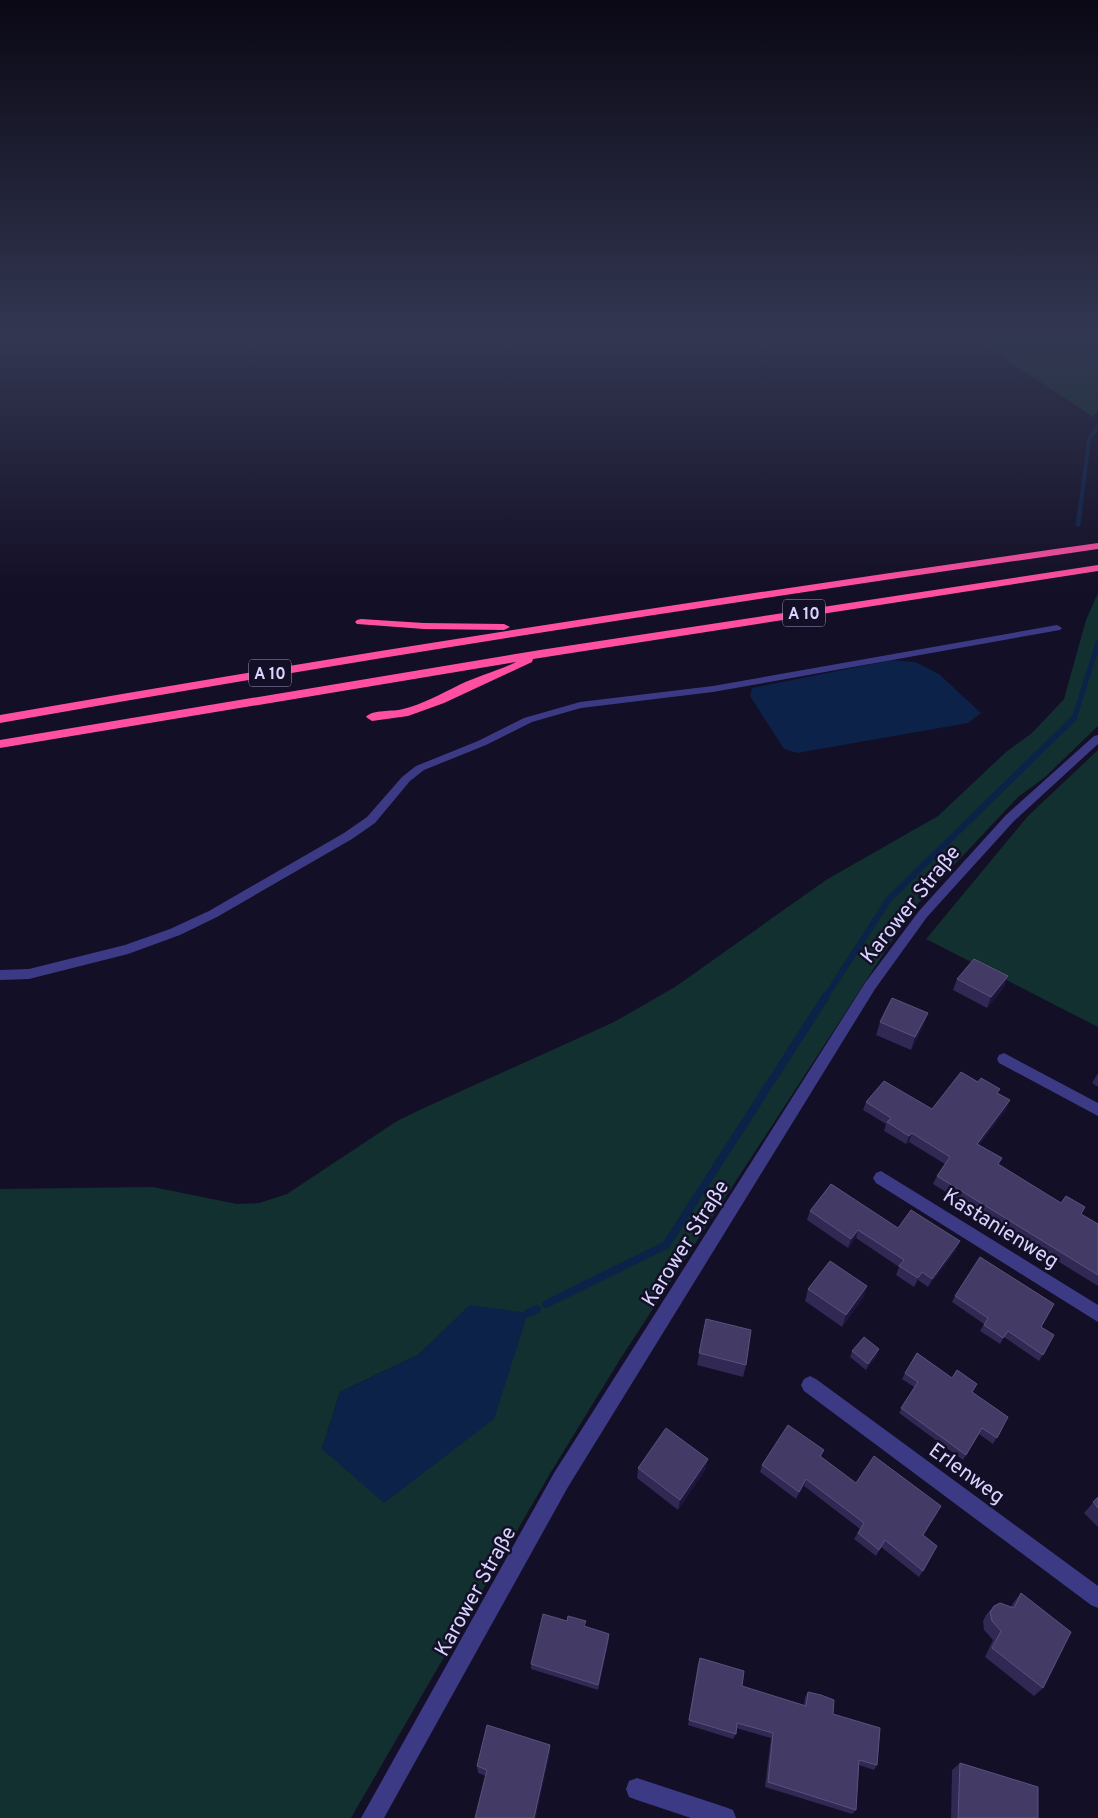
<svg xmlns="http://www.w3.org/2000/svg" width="1098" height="1818" viewBox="0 0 1098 1818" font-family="Overpass,sans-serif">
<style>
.green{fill:#12302f;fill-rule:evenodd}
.water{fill:#0c2248}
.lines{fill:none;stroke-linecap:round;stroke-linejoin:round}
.stream-far3{stroke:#0c2248;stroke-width:4}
.stream-far2{stroke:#0c2248;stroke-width:5}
.stream-far1{stroke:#0c2248;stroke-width:6}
.stream{stroke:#0c2248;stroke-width:8}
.lane{fill:#3d3a85;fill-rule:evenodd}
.street{fill:#3d3a85;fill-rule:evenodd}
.highway{fill:#ff4fa3;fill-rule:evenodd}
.wall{fill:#312854}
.shaded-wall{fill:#1d163a}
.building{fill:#433a66;stroke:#5a527e}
.labels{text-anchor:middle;stroke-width:5;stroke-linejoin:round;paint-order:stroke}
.shield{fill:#130f26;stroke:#9e99be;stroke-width:1}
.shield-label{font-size:16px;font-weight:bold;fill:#d9d4ff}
.near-street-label{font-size:21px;fill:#d9d4ff;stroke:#130f26}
</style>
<rect width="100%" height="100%" fill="#130f26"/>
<!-- green -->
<path class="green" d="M 970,335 L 1098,335 L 1098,410 L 1093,417 Z
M 1098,593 L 1098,726 L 1044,778 L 1018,797 L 912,910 L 619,1361 L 551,1472 L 351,1818 L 0,1818 L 0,1189 L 153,1187 L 237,1204 L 259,1203 L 287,1194 L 397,1121 L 426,1107 L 614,1022 L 675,987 L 826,880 L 938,816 L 1006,752 L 1032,733 L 1064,699 L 1086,620 ZM 470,1305 L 322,1449 L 340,1392 L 418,1355 Z
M 1098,750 L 1098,1027 L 926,939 L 1028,816 Z"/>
<!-- water -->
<path class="water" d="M 892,660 L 915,662 L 939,674 L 981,713 L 968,723 L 797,753 L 784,749 L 750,696 L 752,688 Z
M 470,1305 L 528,1313 L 494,1419 L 384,1503 L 322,1449 L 340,1392 L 418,1355 Z"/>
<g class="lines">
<!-- stream-far3 -->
<path class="stream-far3" d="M 1081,503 L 1089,439 L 1098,426"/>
<!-- stream-far2 -->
<path class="stream-far2" d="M 1078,524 L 1081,502
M 1074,719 L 1098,643"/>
<!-- stream-far1 -->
<path class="stream-far1" d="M 825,998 L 889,899 L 1074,718"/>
<!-- stream -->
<path class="stream" d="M 546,1304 L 666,1245 L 826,996
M 528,1313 L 537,1309"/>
<!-- lane -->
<path class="lane" d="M 1057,625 L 1062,628 L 1060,630 L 713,692 L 581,708 L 532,722 L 486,745 L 424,770 L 410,781 L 375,823 L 352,839 L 217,917 L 180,935 L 128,954 L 29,979 L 0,980 L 0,970 L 29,969 L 125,945 L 170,929 L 209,911 L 344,833 L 367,817 L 402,777 L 416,766 L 478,741 L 524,718 L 580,702 L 713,686 Z"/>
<!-- street -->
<path class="street" d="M 1098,735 L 1098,744 L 1014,821 L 927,917 L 875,989 L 568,1487 L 384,1818 L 361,1818 L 554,1473 L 865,983 L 919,911 L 1006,815 L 1094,736 Z
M 1004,1053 L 1098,1103 L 1098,1116 L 999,1063 L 997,1059 L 999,1055 Z
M 881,1171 L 1098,1305 L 1098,1322 L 876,1183 L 873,1178 L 876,1173 Z
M 810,1376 L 816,1379 L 1098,1586 L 1098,1608 L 1091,1605 L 804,1391 L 801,1385 L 804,1379 Z
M 637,1778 L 725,1807 L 733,1810 L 736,1818 L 691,1818 L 637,1800 L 629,1797 L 626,1789 L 629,1781 Z"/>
<!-- highway -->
<path class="highway" d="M 1098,543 L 1098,549 C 731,602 365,658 0,723 L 0,715 C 365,651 731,595 1098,543 Z
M 1098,565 L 1098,571 L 533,659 L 532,662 L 444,703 L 408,716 L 372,721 L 366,717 C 373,709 392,712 403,709 C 423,704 441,694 459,685 C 478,676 498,671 516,662 L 0,748 L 0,740 L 540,650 Z
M 361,619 L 424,623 L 504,624 L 510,627 L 504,630 L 424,629 L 357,624 L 355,622 L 357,620 Z"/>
</g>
<!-- wall -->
<path class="wall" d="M 1008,976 L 1004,987 L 987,1008 L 953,990 L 957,979 Z
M 928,1013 L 923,1026 L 911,1050 L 876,1035 L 880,1022 Z
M 1098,1073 L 1098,1087 L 1092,1083 Z
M 998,1093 L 1007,1108 L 979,1145 L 999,1165 L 1061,1203 L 1098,1224 L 1098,1286 L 933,1184 L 937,1176 L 945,1164 L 909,1142 L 906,1144 L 884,1131 L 886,1124 L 863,1110 L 866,1102 L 932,1109 Z
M 810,1211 L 898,1228 L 956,1250 L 928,1287 L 918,1280 L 914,1287 L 896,1275 L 899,1267 L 856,1238 L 848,1248 L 807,1220 Z
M 867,1286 L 863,1298 L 842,1327 L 805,1301 L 808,1289 Z
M 955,1296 L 1041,1327 L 1054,1335 L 1039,1361 L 1004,1337 L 1000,1344 L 980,1331 L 984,1324 L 952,1302 Z
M 706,1319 L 746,1365 L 743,1377 L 697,1365 Z
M 852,1351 L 877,1355 L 866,1370 L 850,1357 Z
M 905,1373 L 952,1378 L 1008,1417 L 993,1444 L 979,1434 L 963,1460 L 899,1413 L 914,1387 L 902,1379 Z
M 824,1450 L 821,1457 L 923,1535 L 923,1571 L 919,1577 L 881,1547 L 876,1556 L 854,1539 L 860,1529 L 804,1486 L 796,1499 L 760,1472 L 762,1465 Z
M 708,1459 L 705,1470 L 678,1510 L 637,1478 L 638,1468 Z
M 1098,1497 L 1098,1527 L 1084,1513 Z
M 1021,1593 L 1043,1688 L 1034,1696 L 985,1657 L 993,1640 L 984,1630 L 983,1621 L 986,1615 L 994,1606 L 1011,1607 L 1013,1603 Z
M 585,1627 L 609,1639 L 598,1690 L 531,1669 L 531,1664 Z
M 700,1658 L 742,1686 L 804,1705 L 805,1697 L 808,1692 L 833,1714 L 877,1765 L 874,1770 L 859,1765 L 856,1810 L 852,1814 L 765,1787 L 771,1738 L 736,1728 L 736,1734 L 733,1739 L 688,1725 L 698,1663 Z
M 550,1745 L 550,1753 L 486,1776 L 478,1773 L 477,1766 Z
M 960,1763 L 1038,1818 L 951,1818 L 952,1770 Z"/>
<!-- shaded-wall -->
<path class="shaded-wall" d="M 1008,976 L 1004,987 L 987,1008 L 991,997 Z
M 928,1013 L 923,1026 L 911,1050 L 915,1037 Z
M 1010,1100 L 1007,1108 L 974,1152 L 977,1144 Z
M 912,1133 L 909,1142 L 906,1144 L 909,1136 Z
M 858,1230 L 856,1238 L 848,1248 L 851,1239 Z
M 960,1241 L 956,1250 L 928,1287 L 932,1279 Z
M 922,1272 L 918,1280 L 914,1287 L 918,1278 Z
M 867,1286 L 863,1298 L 842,1327 L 846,1315 Z
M 879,1349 L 877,1355 L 866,1370 L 868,1364 Z
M 708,1459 L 705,1470 L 678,1510 L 680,1500 Z
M 806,1479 L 804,1486 L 796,1499 L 799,1492 Z
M 550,1745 L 550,1753 L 536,1818 L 534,1818 Z"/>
<!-- building -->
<path class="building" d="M 974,959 L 1008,976 L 991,997 L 957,979 Z
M 892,998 L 928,1013 L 915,1037 L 880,1022 Z
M 961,1072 L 978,1082 L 981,1078 L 1000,1089 L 997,1093 L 1010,1100 L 977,1144 L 1002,1158 L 998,1164 L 1061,1203 L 1066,1196 L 1085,1207 L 1081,1214 L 1098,1224 L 1098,1275 L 937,1176 L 950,1157 L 912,1133 L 909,1136 L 887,1122 L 891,1118 L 866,1102 L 884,1081 L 932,1109 Z
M 831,1184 L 898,1228 L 911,1210 L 960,1241 L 932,1279 L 922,1272 L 918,1278 L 899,1266 L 904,1260 L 858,1230 L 851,1239 L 810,1211 Z
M 980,1257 L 1054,1304 L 1041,1327 L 1054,1335 L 1043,1355 L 1008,1331 L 1003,1338 L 984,1325 L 988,1318 L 955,1296 Z
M 830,1261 L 867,1286 L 846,1315 L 808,1289 Z
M 706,1319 L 751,1330 L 746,1365 L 699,1353 Z
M 864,1337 L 879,1349 L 868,1364 L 852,1351 Z
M 917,1353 L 952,1378 L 957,1370 L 977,1384 L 972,1392 L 1008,1417 L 997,1438 L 982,1428 L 966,1455 L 901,1408 L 918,1382 L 905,1373 Z
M 788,1425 L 824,1450 L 820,1456 L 856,1483 L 874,1456 L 941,1506 L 923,1535 L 937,1546 L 923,1571 L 885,1540 L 879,1550 L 858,1533 L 864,1523 L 806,1479 L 799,1492 L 762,1465 Z
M 666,1428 L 708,1459 L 680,1500 L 638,1468 Z
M 1098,1497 L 1098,1508 L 1093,1502 Z
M 1021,1593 L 1071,1632 L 1043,1688 L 992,1648 L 1001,1631 L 992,1621 L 990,1612 L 994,1606 L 1000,1603 L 1014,1608 Z
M 543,1614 L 567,1621 L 568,1616 L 586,1621 L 584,1626 L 609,1634 L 598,1685 L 531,1664 Z
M 700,1658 L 744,1671 L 742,1686 L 806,1706 L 808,1692 L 821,1695 L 834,1700 L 833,1714 L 880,1728 L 877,1765 L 859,1760 L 856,1810 L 768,1782 L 773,1733 L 737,1723 L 736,1734 L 689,1720 Z
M 487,1725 L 550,1745 L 534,1818 L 475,1818 L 487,1770 L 477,1766 Z
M 960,1763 L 1038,1787 L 1038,1818 L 958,1818 Z"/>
<!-- sky -->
<linearGradient id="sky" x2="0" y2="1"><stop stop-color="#0a0815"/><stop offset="0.57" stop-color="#333752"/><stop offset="1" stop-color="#333752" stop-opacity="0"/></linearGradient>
<rect width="1098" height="589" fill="url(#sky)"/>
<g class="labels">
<!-- shield labels -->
<g class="shield">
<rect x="783" y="599.5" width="42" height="27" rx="4"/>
<rect x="249" y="659.5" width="42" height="27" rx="4"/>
</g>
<g class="shield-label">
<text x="804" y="619">A 10</text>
<text x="270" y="679">A 10</text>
</g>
<!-- near-street labels -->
<g class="near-street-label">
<text transform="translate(910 904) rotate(-51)" y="7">Karower Straße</text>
<text transform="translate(1001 1228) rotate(32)" y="7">Kastanienweg</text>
<text transform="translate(685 1243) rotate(-58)" y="7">Karower Straße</text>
<text transform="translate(967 1473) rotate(36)" y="7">Erlenweg</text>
<text transform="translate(475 1591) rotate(-61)" y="7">Karower Straße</text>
</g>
</g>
</svg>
